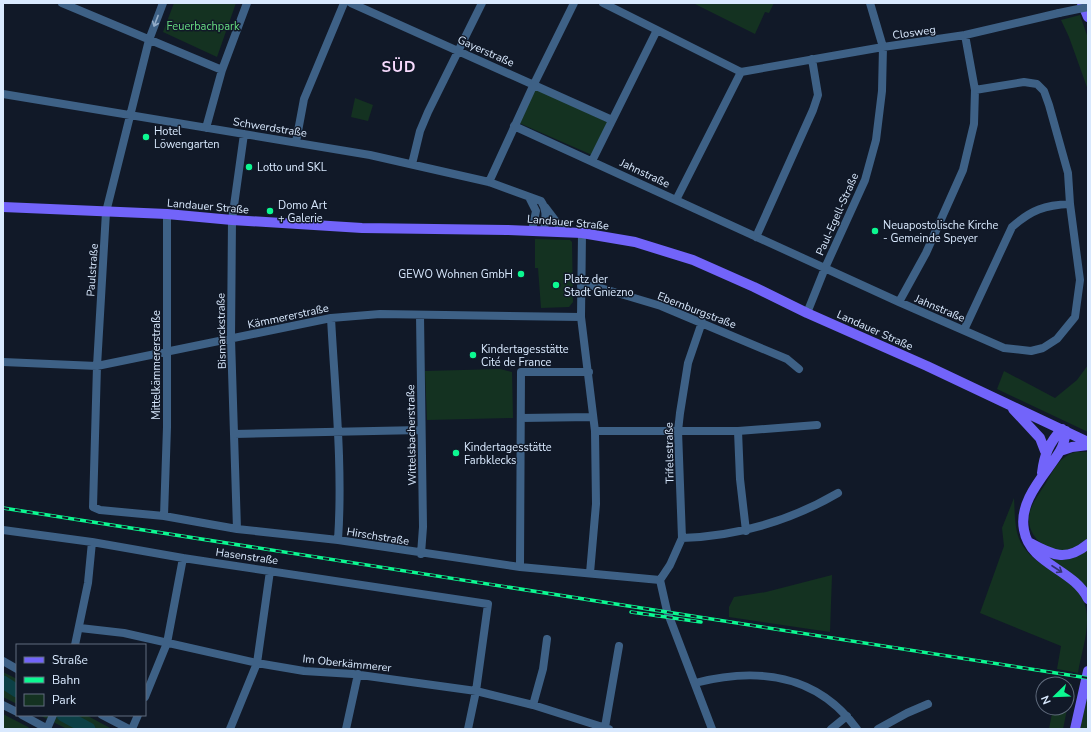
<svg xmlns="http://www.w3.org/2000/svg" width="1091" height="732" viewBox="0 0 1091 732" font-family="'Nunito Sans',sans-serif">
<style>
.green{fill:#143221}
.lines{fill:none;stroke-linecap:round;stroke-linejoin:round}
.river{stroke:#0c4046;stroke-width:13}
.minor{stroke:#3e6186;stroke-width:8}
.major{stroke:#7264fa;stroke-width:10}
.rail-casing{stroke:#0cf891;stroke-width:3.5}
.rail{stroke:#111928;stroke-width:2;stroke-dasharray:6;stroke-linecap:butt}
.minor-bridge{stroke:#3e6186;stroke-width:8}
.oneway{stroke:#93acc8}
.oneway2{stroke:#333372}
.poi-dot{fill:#0cf891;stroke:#111928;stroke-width:1.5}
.labels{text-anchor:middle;stroke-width:3;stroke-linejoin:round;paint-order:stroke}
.park-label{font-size:11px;fill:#66dd80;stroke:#111928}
.street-label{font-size:11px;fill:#d9e9fe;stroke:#111928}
.poi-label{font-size:11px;fill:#d9e9fe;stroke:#111928;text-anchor:start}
.district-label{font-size:15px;font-weight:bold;letter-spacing:1px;fill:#f8dbfe;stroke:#111928}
</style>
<rect width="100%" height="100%" fill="#111928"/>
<!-- green -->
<path class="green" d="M 174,3 L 236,3 L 217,57 L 163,32 Z
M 693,3 L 774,3 L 769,13 L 765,12 L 755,34 Z
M 1080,15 L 1088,38 L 1088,90 L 1069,37 L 1061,20 Z
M 535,88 L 609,123 L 592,155 L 519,123 Z
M 355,98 L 373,105 L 368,121 L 351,117 Z
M 535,239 L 570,240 L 572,242 L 573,302 L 569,307 L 541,308 L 538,268 L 535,268 Z
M 1088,365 L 1088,432 L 997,389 L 1004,371 L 1055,398 L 1077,380 Z
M 500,369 L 512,372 L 513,418 L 427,420 L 425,371 Z
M 1076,452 L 1088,452 L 1088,539 C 1085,542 1082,546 1079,547 C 1057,559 1027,542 1029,517 C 1030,504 1041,492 1047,481 C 1055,468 1060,456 1076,452 Z
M 1014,498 C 1015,514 1014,533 1023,546 C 1039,572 1080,575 1086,609 C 1090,630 1081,653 1078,673 L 1057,669 L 1061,646 L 980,613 L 1004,546 L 1002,528 Z
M 1088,550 L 1088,590 L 1045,555 Z
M 832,575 L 830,632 L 729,617 L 729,607 L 734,597 L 766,592 Z
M 3,672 L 17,679 L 17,704 L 3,697 Z
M 1057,681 L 1072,684 L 1063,729 L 1049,729 L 1053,708 L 1067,708 L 1067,684 L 1057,684 Z
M 1088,689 L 1088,729 L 1079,729 Z
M 3,714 L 28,727 L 30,729 L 3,729 Z
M 39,715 L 86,715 L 112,729 L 67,729 Z"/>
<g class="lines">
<!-- river -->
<path class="river" d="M 3,682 L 17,691
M 63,715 L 89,729"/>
<!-- minor -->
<path class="minor" d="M 62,3 L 222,70
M 163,3 L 149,40 L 106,212 L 97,366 L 93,507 L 100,510 L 164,516 L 237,529 L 338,540 L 520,567 L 660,580
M 351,3 L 612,120
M 603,3 L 741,72
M 741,72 L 883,47 L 965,35 L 1059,13
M 3,94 L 370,155 L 489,182 L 541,201 C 548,211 545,220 544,231
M 514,126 L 899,302 L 1004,348 L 1031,351 L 1043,348 L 1057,339 L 1075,317 L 1080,280 L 1070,204 L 1068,173 L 1049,105 L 1044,91 L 1037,84 L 1024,82 L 975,90
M 206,128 L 222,70 L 247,3
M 296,142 L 304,99 L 344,3
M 592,161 L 657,30
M 412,164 L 420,131 L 428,112 L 482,3
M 489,182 L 534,84 L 574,3
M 529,197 L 536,211 L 532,231
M 676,200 L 741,72
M 545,207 L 564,232
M 582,233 L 581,317 L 595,431 L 596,504 L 590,573
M 756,237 L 813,110 L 818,95 L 812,59
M 581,286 L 594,286 L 661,306 L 787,359 L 799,369
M 899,302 L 926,253 L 963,170 L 974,124 L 975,90 L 965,35
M 807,313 L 825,268 L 865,180 L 876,140 L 882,91 L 883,47 L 870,3
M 420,315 L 423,527 L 421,554
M 331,318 C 335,392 343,467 338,540
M 964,330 L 1012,227 C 1031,210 1045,205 1070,204
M 3,362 L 97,366 L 331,318 L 380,314 L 581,317
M 521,418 L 593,417
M 595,431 L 738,431 L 817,425
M 738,431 L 740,479 L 746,531
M 234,434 L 421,430
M 164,516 L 167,427 L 167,214
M 237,529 L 231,339 L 232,220 L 244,134
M 3,530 L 92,542 L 183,558 L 488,604 L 476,691 L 468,729
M 682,538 C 738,536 790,521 838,493
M 520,567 L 521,372 L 589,372
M 660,580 L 670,565 L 682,538 L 678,431 L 680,413 L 688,363 L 702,322
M 660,580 L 667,611 L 712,729
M 80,628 L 124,633 L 257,663 L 304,671 L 353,674 L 476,691 L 533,705 L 609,729
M 75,645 L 88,583 L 92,542
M 3,661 L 17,669
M 695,683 C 757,667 817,674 857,729
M 145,697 L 167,643 L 183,558
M 3,705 L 17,712
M 533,705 L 543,669 L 547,639
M 22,715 L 48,729
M 102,715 L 129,729
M 605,727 L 619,646
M 47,729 L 53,715
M 132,729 L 138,715
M 230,729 L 257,663 L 270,571
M 346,729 L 358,674
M 831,729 L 847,716
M 878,729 L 907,713 L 928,704"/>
<!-- major -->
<path class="major" d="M 1082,3 L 1088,17
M 3,207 L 167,214 L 232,220 L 362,228 L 507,230 L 582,233 L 635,242 L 693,260 L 754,287 L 807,313 L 927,366 L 1088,442
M 1013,409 L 1040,438 L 1045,451
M 1066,431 C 1065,438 1064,445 1060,451 C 1046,474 1018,500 1024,530 C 1030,565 1074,569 1088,599
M 1060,451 L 1072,447 L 1088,445
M 1042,473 C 1044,455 1049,443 1062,429
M 1030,543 C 1052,555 1066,562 1088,544
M 1075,729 L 1088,671"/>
<defs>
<path id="rail" d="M 3,508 L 1088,678
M 631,612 L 701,622"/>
</defs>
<!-- rail casing -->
<use href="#rail" class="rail-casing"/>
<!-- rail -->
<use href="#rail" class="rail"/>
<!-- minor-bridge -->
<path class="minor-bridge" d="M 1059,13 L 1088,7"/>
</g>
<!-- one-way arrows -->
<defs><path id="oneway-shaft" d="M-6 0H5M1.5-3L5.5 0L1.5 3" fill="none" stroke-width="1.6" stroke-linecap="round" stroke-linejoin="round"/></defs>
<use class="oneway" href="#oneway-shaft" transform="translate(156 21) rotate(111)"/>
<use class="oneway2" href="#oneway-shaft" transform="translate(1057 569) rotate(33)"/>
<!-- markers -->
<g class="poi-dot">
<circle cx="146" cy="137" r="4"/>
<circle cx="249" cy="167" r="4"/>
<circle cx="270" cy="211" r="4"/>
<circle cx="875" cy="231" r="4"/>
<circle cx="521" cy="274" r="4"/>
<circle cx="556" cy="285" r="4"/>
<circle cx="473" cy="355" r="4"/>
<circle cx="456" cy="453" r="4"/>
</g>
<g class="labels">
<!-- park labels -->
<g class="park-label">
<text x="203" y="30">Feuerbachpark</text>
</g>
<!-- street labels -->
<g class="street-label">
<text transform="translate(914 32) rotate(-8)" y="4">Closweg</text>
<text transform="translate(486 51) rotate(24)" y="4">Gayerstraße</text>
<text transform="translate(270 127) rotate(9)" y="4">Schwerdstraße</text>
<text transform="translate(645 173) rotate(25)" y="4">Jahnstraße</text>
<text transform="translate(208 206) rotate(5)" y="4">Landauer Straße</text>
<text transform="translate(837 214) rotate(-66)" y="4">Paul-Egell-Straße</text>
<text transform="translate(568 222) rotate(5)" y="4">Landauer Straße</text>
<text transform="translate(92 270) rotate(-86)" y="4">Paulstraße</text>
<text transform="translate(940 308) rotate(23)" y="4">Jahnstraße</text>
<text transform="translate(697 310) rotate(21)" y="4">Ebernburgstraße</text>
<text transform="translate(288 316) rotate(-12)" y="4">Kämmererstraße</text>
<text transform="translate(875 330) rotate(24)" y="4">Landauer Straße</text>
<text transform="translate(221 331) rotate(-91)" y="4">Bismarckstraße</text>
<text transform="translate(156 365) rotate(-90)" y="4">Mittelkämmererstraße</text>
<text transform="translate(411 435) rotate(-91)" y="4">Wittelsbacherstraße</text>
<text transform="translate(669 453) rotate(-91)" y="4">Trifelsstraße</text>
<text transform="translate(378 536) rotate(9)" y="4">Hirschstraße</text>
<text transform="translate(247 556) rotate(8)" y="4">Hasenstraße</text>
<text transform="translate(347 663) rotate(6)" y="4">Im Oberkämmerer</text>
</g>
<!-- poi labels -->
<g class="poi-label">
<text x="154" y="135">Hotel<tspan x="154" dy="13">Löwengarten</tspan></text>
<text x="257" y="171">Lotto und SKL</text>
<text x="278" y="209">Domo Art<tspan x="278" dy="13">+ Galerie</tspan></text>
<text x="883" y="229">Neuapostolische Kirche<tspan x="883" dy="13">- Gemeinde Speyer</tspan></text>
<text x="513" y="278" text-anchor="end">GEWO Wohnen GmbH</text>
<text x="564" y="283">Platz der<tspan x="564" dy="13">Stadt Gniezno</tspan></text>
<text x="481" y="353">Kindertagesstätte<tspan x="481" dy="13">Cité de France</tspan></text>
<text x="464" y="451">Kindertagesstätte<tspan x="464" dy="13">Farbklecks</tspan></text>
</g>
<!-- district labels -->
<g class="district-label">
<text x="399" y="72">SÜD</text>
</g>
</g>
<!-- border -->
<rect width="1091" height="732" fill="none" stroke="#d9e9fe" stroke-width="8"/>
<!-- legend -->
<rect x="16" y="644" width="130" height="72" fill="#111928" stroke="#616c7e"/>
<rect x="24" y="657" width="20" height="6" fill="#7264fa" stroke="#616c7e"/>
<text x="52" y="664" font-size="12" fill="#d9e9fe">Straße</text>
<rect x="24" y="677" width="20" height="6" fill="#0cf891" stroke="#616c7e"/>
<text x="52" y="684" font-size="12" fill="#d9e9fe">Bahn</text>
<rect x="24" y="694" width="20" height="12" fill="#143221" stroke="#616c7e"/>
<text x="52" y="704" font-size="12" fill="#d9e9fe">Park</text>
<!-- north arrow -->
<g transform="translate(1055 696) rotate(247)"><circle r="19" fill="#111928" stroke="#616c7e"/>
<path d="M0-3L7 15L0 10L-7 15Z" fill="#0cf891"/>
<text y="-6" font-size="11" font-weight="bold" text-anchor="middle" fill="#d9e9fe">N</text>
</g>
</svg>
